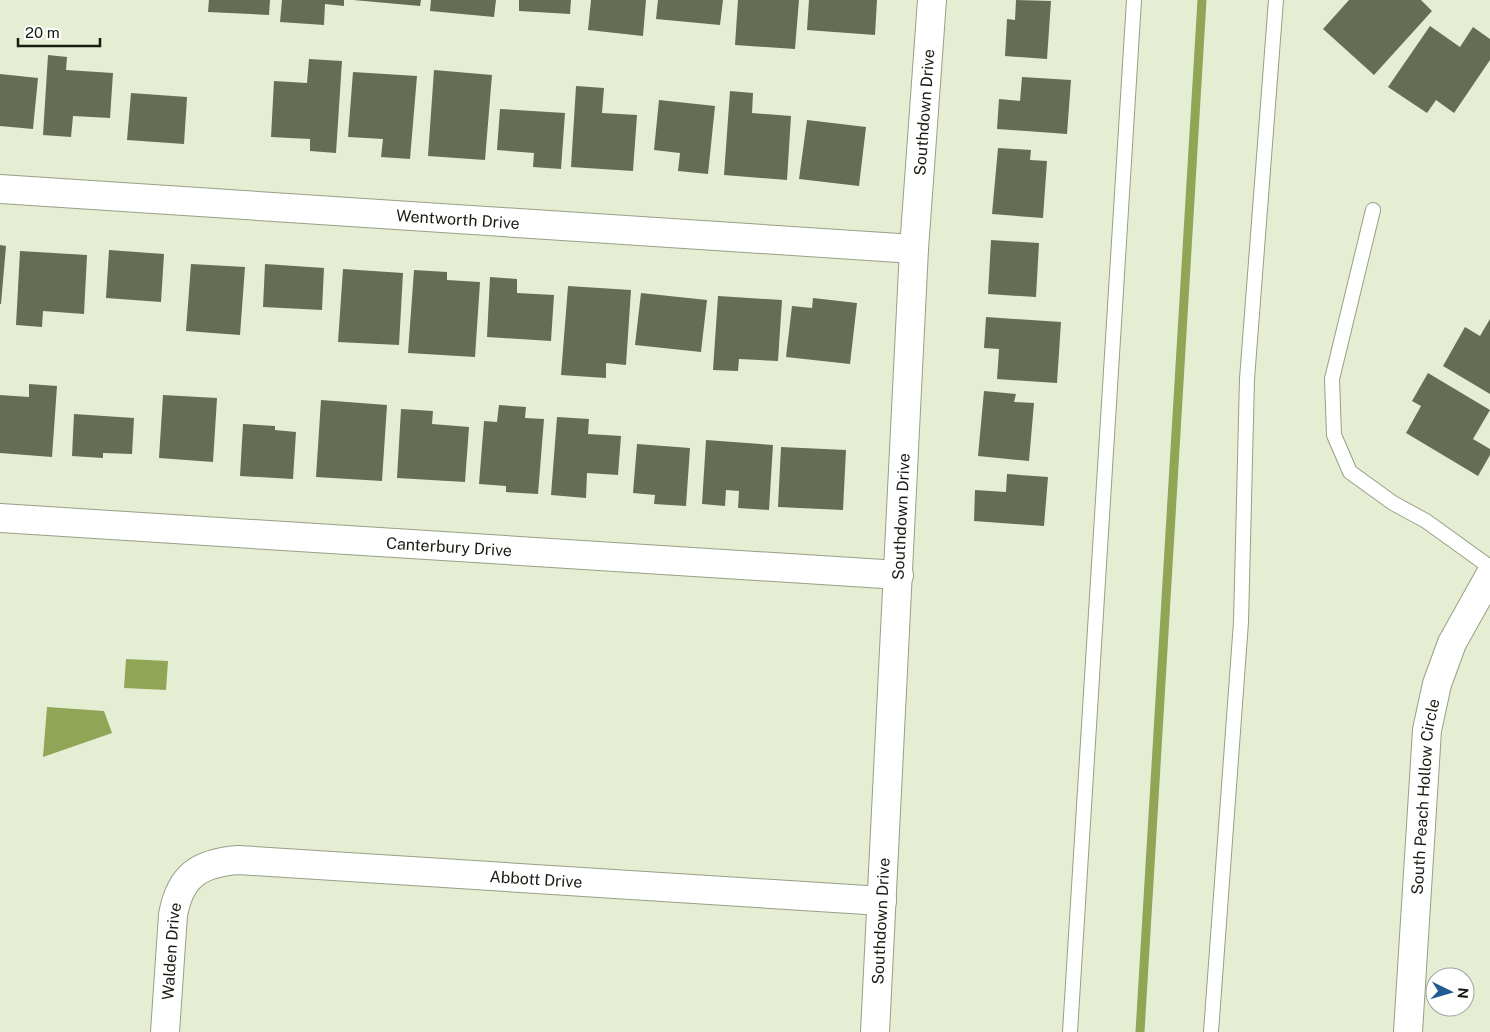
<svg xmlns="http://www.w3.org/2000/svg" width="1490" height="1032" viewBox="0 0 1490 1032" font-family="'Public Sans',sans-serif">
<style>
.water{fill:#90a556}
.lines{fill:none;stroke-linecap:round;stroke-linejoin:round}
.stream{stroke:#90a556;stroke-width:9}
.building{fill:#666d55}
.service-casing{stroke:#979f85;stroke-width:16}
.minor-casing{stroke:#979f85;stroke-width:30}
.service{stroke:#fff;stroke-width:14}
.minor{stroke:#fff;stroke-width:28}
.labels{text-anchor:middle;stroke-width:4.5;stroke-linejoin:round;paint-order:stroke}
.street-label{font-size:16px;fill:#191c12;stroke:#fff}
</style>
<rect width="100%" height="100%" fill="#e5eed3"/>
<!-- water -->
<path class="water" d="M 126,659 L 168,661 L 166,690 L 124,688 Z
M 47,707 L 104,711 L 112,733 L 43,757 Z"/>
<g class="lines">
<!-- stream -->
<path class="stream" d="M 1140,1032 L 1202,0"/>
</g>
<!-- building -->
<path class="building" d="M 209,0 L 270,0 L 269,15 L 208,12 Z
M 282,0 L 344,0 L 344,6 L 325,4 L 324,25 L 280,22 Z
M 353,0 L 421,0 L 420,6 Z
M 431,0 L 496,0 L 494,17 L 430,11 Z
M 519,0 L 571,0 L 570,14 L 519,11 Z
M 591,0 L 646,0 L 643,36 L 588,30 Z
M 658,0 L 723,0 L 720,25 L 656,19 Z
M 738,0 L 799,0 L 795,49 L 735,45 Z
M 809,0 L 877,0 L 875,35 L 807,30 Z
M 1016,0 L 1051,1 L 1047,59 L 1005,56 L 1007,19 L 1015,20 Z
M 1349,0 L 1421,0 L 1432,11 L 1374,75 L 1323,29 Z
M 1430,26 L 1460,47 L 1473,27 L 1490,39 L 1490,60 L 1454,113 L 1436,100 L 1427,113 L 1388,87 Z
M 48,55 L 67,57 L 66,70 L 113,73 L 110,118 L 73,116 L 71,137 L 43,135 Z
M 309,59 L 342,61 L 336,153 L 310,151 L 310,139 L 271,137 L 274,81 L 307,83 Z
M 434,70 L 492,75 L 485,160 L 428,156 Z
M 353,72 L 417,76 L 410,159 L 381,157 L 383,139 L 348,137 Z
M 0,74 L 38,78 L 33,129 L 0,126 Z
M 1022,77 L 1071,80 L 1067,134 L 997,129 L 999,99 L 1020,101 Z
M 576,86 L 604,88 L 602,113 L 637,115 L 633,171 L 571,167 Z
M 730,91 L 753,93 L 752,113 L 791,116 L 787,180 L 724,175 Z
M 131,93 L 187,97 L 184,144 L 127,140 Z
M 659,100 L 715,106 L 708,174 L 678,171 L 680,153 L 654,150 Z
M 500,109 L 565,113 L 561,169 L 533,167 L 534,153 L 497,150 Z
M 807,120 L 866,127 L 859,186 L 799,179 Z
M 998,148 L 1031,150 L 1030,160 L 1047,161 L 1043,218 L 992,214 Z
M 991,240 L 1039,243 L 1036,297 L 988,294 Z
M 0,245 L 6,246 L 1,304 L 0,304 Z
M 109,250 L 164,254 L 161,302 L 106,298 Z
M 20,251 L 87,255 L 84,314 L 43,311 L 42,327 L 16,325 Z
M 191,264 L 245,267 L 240,335 L 186,331 Z
M 265,264 L 324,268 L 322,310 L 263,307 Z
M 343,269 L 403,273 L 399,345 L 338,342 Z
M 414,270 L 447,272 L 447,280 L 480,282 L 475,357 L 408,353 Z
M 490,277 L 517,279 L 517,293 L 554,295 L 551,341 L 487,337 Z
M 568,286 L 631,290 L 626,365 L 606,363 L 606,378 L 561,375 Z
M 641,293 L 707,300 L 701,352 L 635,345 Z
M 718,296 L 782,300 L 778,361 L 739,359 L 738,371 L 713,370 Z
M 813,298 L 857,303 L 850,364 L 786,357 L 792,306 L 812,308 Z
M 986,317 L 1061,322 L 1057,383 L 997,379 L 999,349 L 984,348 Z
M 1490,319 L 1490,394 L 1443,366 L 1465,327 L 1480,336 Z
M 1428,373 L 1490,410 L 1473,439 L 1490,449 L 1490,455 L 1478,476 L 1406,433 L 1421,406 L 1412,401 Z
M 29,384 L 57,386 L 52,457 L 0,453 L 0,395 L 29,397 Z
M 984,391 L 1016,394 L 1014,402 L 1034,403 L 1029,461 L 978,456 Z
M 163,395 L 217,398 L 213,462 L 159,458 Z
M 321,400 L 387,405 L 382,481 L 316,477 Z
M 499,405 L 526,407 L 525,418 L 544,419 L 538,494 L 506,492 L 506,486 L 479,484 L 484,421 L 497,422 Z
M 401,409 L 433,411 L 432,424 L 469,427 L 465,482 L 397,478 Z
M 74,414 L 134,418 L 132,454 L 103,453 L 103,458 L 72,456 Z
M 557,417 L 589,419 L 588,434 L 621,436 L 618,475 L 587,473 L 586,498 L 551,495 Z
M 243,424 L 275,426 L 275,430 L 296,432 L 293,479 L 240,476 Z
M 706,440 L 773,445 L 769,510 L 738,508 L 739,491 L 726,490 L 725,506 L 702,504 Z
M 637,444 L 690,448 L 686,506 L 654,504 L 655,495 L 633,493 Z
M 781,447 L 846,450 L 843,510 L 778,507 Z
M 1007,474 L 1048,477 L 1044,526 L 974,521 L 975,490 L 1006,492 Z"/>
<g class="lines">
<defs>
<path id="service" d="M 1373,210 L 1332,379 L 1334,435 L 1350,472 L 1393,503 L 1426,521 L 1490,567
M 1070,1032 L 1134,0
M 1211,1032 L 1241,622 L 1247,379 L 1276,0"/>
<g id="minor">
<path id="s1" d="M 0,189 L 914,249"/>
<path id="s2" d="M 0,518 L 899,575"/>
<path id="s3" d="M 165,1032 L 173,915 C 180,876 199,863 238,860 L 882,901"/>
<path id="s4" d="M 875,1032 L 914,249 L 932,0"/>
<path id="s5" d="M 1408,1032 L 1427,730 L 1437,684 L 1452,643 L 1490,575"/>
</g>
</defs>
<!-- service casing -->
<use href="#service" class="service-casing"/>
<!-- minor casing -->
<use href="#minor" class="minor-casing"/>
<!-- service -->
<use href="#service" class="service"/>
<!-- minor -->
<use href="#minor" class="minor"/>
</g>
<g class="labels">
<!-- street labels -->
<g class="street-label">
<text dy="6" stroke="none"><textPath href="#s4" startOffset="921">Southdown Drive</textPath></text>
<text dy="6" stroke="none"><textPath href="#s1" startOffset="459">Wentworth Drive</textPath></text>
<text dy="6" stroke="none"><textPath href="#s4" startOffset="516">Southdown Drive</textPath></text>
<text dy="6" stroke="none"><textPath href="#s2" startOffset="450">Canterbury Drive</textPath></text>
<text dy="6" stroke="none"><textPath href="#s5" startOffset="236">South Peach Hollow Circle</textPath></text>
<text dy="6" stroke="none"><textPath href="#s3" startOffset="510">Abbott Drive</textPath></text>
<text dy="6" stroke="none"><textPath href="#s4" startOffset="111">Southdown Drive</textPath></text>
<text dy="6" stroke="none"><textPath href="#s3" startOffset="81">Walden Drive</textPath></text>
</g>
</g>
<!-- north arrow -->
<g transform="translate(1450 992) rotate(95)"><circle r="24" fill="#ffffff" stroke="#a3a4a0"/>
<path d="M0-4L9 19L0 12L-9 19Z" fill="#1e5c93"/>
<text y="-8" font-size="14" font-weight="bold" text-anchor="middle" fill="#191c12">N</text>
</g>
<!-- scale -->
<path d="M18 38v8h82v-8" fill="none" stroke="#191c12" stroke-width="2.5"/>
<text x="25" y="38" font-size="15" fill="#191c12" stroke="#ffffff" stroke-width="4" paint-order="stroke">20 m</text>
</svg>
